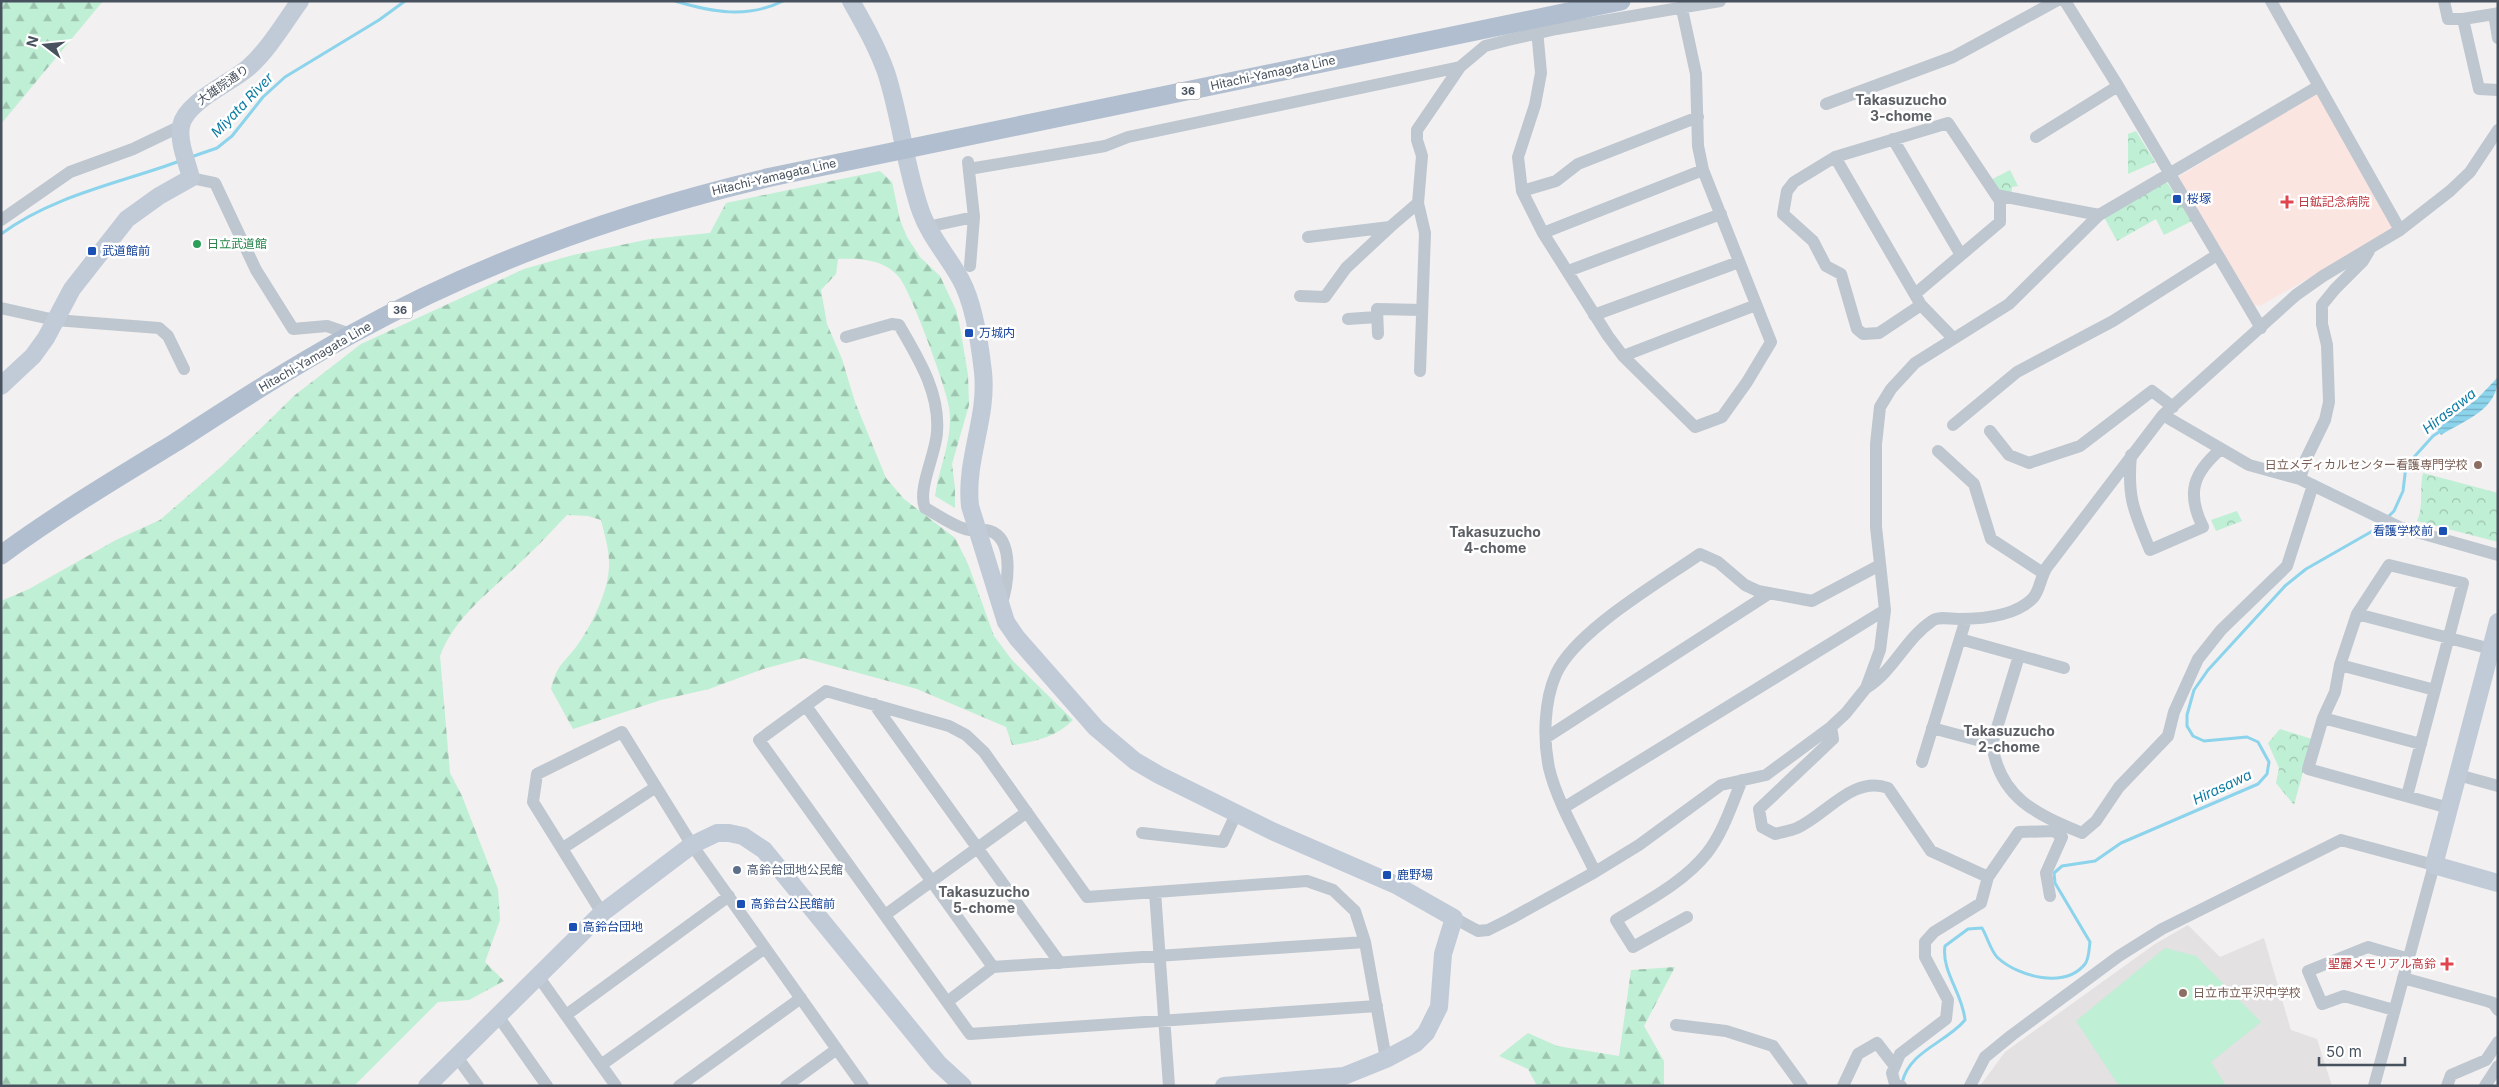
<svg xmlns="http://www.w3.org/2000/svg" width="2499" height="1087" viewBox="0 0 2499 1087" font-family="Inter,'Noto Sans JP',sans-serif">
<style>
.education{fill:#e3e1e2}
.medical{fill:#fbe5e1}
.forest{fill:url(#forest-firs)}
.park{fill:url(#park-crowns)}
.pitch{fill:#bfefd4}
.water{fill:url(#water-rules)}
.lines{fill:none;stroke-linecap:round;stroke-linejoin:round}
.stream{stroke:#8cd3ec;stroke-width:3}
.street{stroke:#bec6cf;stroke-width:12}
.secondary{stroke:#c1cad7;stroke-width:18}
.primary{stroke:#b0becf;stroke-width:19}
.transit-dot{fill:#1a4fb4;stroke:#fff;stroke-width:2}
.health-dot{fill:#e0444e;stroke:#fff;stroke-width:2}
.leisure-dot{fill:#2e9e5b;stroke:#fff;stroke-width:2}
.education-dot{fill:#8d6e63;stroke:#fff;stroke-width:2}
.service-dot{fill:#5c6f8a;stroke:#fff;stroke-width:2}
.labels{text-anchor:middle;stroke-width:5;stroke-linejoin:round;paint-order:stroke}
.shield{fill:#fff;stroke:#7f868e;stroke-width:1}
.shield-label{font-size:11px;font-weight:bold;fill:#48525e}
.street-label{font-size:12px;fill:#48525e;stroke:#fff}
.transit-label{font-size:12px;fill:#164399;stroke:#fff;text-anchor:start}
.health-label{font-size:12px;fill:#be3a42;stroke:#fff;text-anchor:start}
.leisure-label{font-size:12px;fill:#27864d;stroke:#fff;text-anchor:start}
.education-label{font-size:12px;fill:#785e54;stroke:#fff;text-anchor:end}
.service-label{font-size:12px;fill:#4e5e75;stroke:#fff;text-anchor:start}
.neighbourhood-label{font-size:14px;font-weight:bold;fill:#5c6065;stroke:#fff}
.water-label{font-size:14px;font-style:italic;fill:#0d7ca4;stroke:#fff}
</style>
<defs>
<pattern id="forest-firs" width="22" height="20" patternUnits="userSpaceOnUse" patternTransform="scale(1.25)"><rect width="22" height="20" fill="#bfefd4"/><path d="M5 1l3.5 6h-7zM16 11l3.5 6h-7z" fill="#9dc4af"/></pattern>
<pattern id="park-crowns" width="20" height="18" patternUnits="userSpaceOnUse" patternTransform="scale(1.25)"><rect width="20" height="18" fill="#bfefd4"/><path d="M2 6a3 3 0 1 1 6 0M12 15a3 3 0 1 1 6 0" fill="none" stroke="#9dc4af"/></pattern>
<pattern id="water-rules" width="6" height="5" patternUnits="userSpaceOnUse" patternTransform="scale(1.25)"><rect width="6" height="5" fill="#8cd3ec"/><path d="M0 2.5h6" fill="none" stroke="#74aec2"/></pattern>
</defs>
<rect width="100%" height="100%" fill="#f2f0f0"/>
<!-- education -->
<path class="education" d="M 2188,925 L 2220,957 L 2264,938 L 2291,1030 L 2317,1039 L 2332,1086 L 1980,1086 L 2005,1052 L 2155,944 Z"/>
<!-- medical -->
<path class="medical" d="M 2317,93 L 2394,230 L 2260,306 L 2254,305 L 2178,177 Z"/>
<!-- forest -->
<path class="forest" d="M 1,1 L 103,1 L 1,124 Z
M 880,171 L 892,182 L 900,220 L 907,237 L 920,257 L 940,276 L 956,310 L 960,327 L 968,375 L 969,405 L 952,464 L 955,488 L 955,508 L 935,496 C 939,467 954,437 949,407 C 946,387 910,288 898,276 C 883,259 859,258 838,259 L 836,274 L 821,290 L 827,324 L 842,359 L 855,402 L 886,478 L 904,499 L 955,538 L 968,564 L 994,636 L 1012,660 L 1073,720 C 1056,737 1035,742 1012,745 L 1006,727 L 917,689 L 804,658 L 763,669 L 709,689 L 661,700 L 573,729 L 551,689 C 557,665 562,665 576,647 C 592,625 610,589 609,562 C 609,548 604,533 601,520 L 588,516 L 567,515 C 554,528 542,542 529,554 C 498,586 456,613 440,656 L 450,773 L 462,796 L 498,889 L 500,920 L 485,962 L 504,981 L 469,1000 L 438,1002 L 354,1086 L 1,1086 L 1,601 L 29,589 L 116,540 L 160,520 L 222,466 L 295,395 L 361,344 L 524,269 L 573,255 L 650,239 L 710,233 L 726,203 Z
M 1675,967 L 1644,1026 L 1664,1061 L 1664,1086 L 1537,1086 L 1528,1069 L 1499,1056 L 1528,1033 L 1557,1046 L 1619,1056 L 1631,970 Z"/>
<!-- park -->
<path class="park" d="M 2136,131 L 2155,162 L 2128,174 L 2128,134 Z
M 2010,170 L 2018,186 L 2012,187 L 2011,198 L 1987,182 Z
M 2166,181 L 2192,221 L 2164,235 L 2156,219 L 2117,241 L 2104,217 Z
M 2423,473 L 2498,493 L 2498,542 L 2417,521 C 2424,506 2419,489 2423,473 Z
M 2237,511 L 2242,521 L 2216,531 L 2211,520 Z
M 2280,729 L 2312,739 L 2294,805 L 2276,783 L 2279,768 L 2268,743 Z"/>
<!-- pitch -->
<path class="pitch" d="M 2165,948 L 2196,956 L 2261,1022 L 2211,1062 L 2226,1086 L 2119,1086 L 2076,1021 Z"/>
<!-- water -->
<path class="water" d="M 2498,377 C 2498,410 2465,420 2441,435 L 2437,429 L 2477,399 Z"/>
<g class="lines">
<!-- stream -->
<path class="stream" d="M 675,1 C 712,12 747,19 783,1
M 191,157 L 217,148 L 232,136 L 263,97 L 285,77 L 379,20 L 405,1
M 1,234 C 54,195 120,183 180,161
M 2387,518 L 2394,511 L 2403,491 L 2406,466 L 2433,436 L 2442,430
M 1902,1083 C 1909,1051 1946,1043 1965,1020 C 1963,994 1941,971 1945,946 L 1968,929 L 1982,928 C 1987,936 1991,952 1998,958 C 2019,977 2065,989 2085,964 C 2089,959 2089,949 2090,942 L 2055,883 L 2054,873 L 2062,866 L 2095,861 L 2121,843 L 2258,784 L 2267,774 L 2269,762 L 2258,742 L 2247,737 L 2204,741 L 2193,736 L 2187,726 L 2187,715 L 2194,690 L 2208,670 L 2285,586 L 2306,569 L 2376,529 L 2382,523"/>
<!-- street -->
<path class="street" d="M 2065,1 L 2118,86 L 2261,328
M 2271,1 L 2400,230
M 2444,1 L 2448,19 L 2463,19
M 2498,13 L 2494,14 L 2498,38
M 2494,14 L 2463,19 L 2479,89 L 2498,90
M 1536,19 L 1541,73 L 1535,105 L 1518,157 L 1522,191 L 1543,233 L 1608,336 L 1623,356 L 1695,427 L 1722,417 L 1747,382 L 1771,342 L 1703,170 L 1698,146 L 1696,74 L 1682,9
M 1826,104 L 1953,57 L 2056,1
M 2036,137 L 2118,86
M 1893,139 L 1961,255
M 1835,157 L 1921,305 L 1953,338
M 968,162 L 974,217 L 970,266
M 969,169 L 1105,146 L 1128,137 L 1460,67 L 1485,46 L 1508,40 L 1556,29 L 1720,1
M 191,178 L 215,183 L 256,270 L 293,329 L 327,326 L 350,334
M 1522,191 L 1556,181 L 1578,164 L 1698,117
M 1996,195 L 2099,215
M 1,220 L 70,172 L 133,149 L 181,126
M 927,227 L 974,217
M 1543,233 L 1703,170
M 1308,237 L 1390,227 L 1418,203
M 1568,271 L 1721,214
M 1915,294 L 2000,222 L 2000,201 L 1948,123 L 1835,157 L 1794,182 L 1787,191 L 1783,214 L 1813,241 L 1826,266 L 1841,274 L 1857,329 L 1863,334 L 1879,333 L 1921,305
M 1300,296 L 1325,297 L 1346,268 L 1390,227
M 1,308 L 55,320 L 159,328 L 168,336 L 184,369
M 1594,315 L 1739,262
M 1348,319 L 1377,317
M 1378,334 L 1377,309 L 1422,310
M 846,337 L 892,324 L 899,325 C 918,358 940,392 937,432 C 936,454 917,489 925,508 C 938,515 956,528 970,530 C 977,531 984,529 990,531 C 1015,539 1008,586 1001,605
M 1623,356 L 1756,305
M 1420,371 L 1425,233 L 1418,203 L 1422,156 L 1417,140 L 1417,130 L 1460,67
M 2163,415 L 2249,465 L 2300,479 L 2399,527 L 2498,555
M 1953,425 L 2017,372 L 2113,321 L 2217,255
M 1990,431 L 2009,455 L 2029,463 L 2080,446 L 2152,391 L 2173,407
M 1938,451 L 1974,484 L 1991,539 L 2043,573
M 2131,455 C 2127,498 2134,511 2150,550 L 2203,527 C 2186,493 2193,473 2221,449
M 2300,479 L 2306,459 L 2325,420 L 2329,402 L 2327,345 L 2322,324 L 2322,305 L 2335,289 L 2363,261 L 2369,251
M 2357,614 L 2491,649
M 1960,639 L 2064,668
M 2340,665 L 2435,690
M 1866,688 C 1894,671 1905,639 1932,621 C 1938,616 1950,619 1958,619 C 1982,619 2016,616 2033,598 C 2040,590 2040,578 2047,567 L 2163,415 L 2296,295 L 2323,276 L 2400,230 L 2450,191 L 2470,172 L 2498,130
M 874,704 L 1060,963
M 806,706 L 993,967
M 2323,718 L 2421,744
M 1831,727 L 1833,739 L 1759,809 L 1762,827 L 1775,834 C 1782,832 1790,831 1797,828 C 1826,815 1853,775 1888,788 L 1931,851 L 1988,877 L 1981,903 L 1934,932 L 1925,942 L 1925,957 L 1948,1000 L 1946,1019 L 1900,1054 L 1892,1073 L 1895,1084 L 1901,1086
M 1932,728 L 1992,744 L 2019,656
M 1547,737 L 1770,593
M 1992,744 C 2000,799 2037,814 2082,833 L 2096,821 L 2119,787 L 2168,736 L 2174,712 L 2198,659 L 2221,630 L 2287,566 L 2313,485
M 1922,762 L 1966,619
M 2458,775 L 2498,786
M 2407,796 L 2463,583 L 2389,565 L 2357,614 L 2340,665 L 2335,692 L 2323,718 L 2308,769 L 2449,808
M 1565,807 L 1885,610
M 1142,833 L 1223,842 L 1236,814
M 563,848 L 656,787
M 1595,872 C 1580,840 1557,802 1549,768 C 1543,739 1544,701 1556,674 C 1575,631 1660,582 1700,554 L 1718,562 L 1745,585 L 1758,591 L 1812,601 L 1880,565
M 1988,877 L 2019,832 L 2054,831 L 2062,837 L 2046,873 L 2050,896
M 1155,892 L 1169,1086
M 602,913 L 533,802 L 537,774 L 622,732 L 692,845 L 863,1086
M 885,915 L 1027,812
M 1687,917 L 1633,947 L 1616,920 C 1647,901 1684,882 1707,853 C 1723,833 1732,804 1742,780
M 1454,918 L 1478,931 L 1488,930 L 1510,919 L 1595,872 L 1639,845 L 1721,785 L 1766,775 L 1831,727 L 1846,713 L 1866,688 L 1880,650 L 1885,610 L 1876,527 L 1876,444 L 1880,407 L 1891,389 L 1915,363 L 2009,304 L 2099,215 L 2319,86
M 538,976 L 616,1086
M 2403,978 L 2487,1001 L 2493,1003 L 2498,1010
M 947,1002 L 993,967 L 1365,942
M 1377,1006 L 970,1034 L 759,740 L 826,691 L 949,726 L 966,735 L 984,752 L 1087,897 L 1307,881 L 1333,890 L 1355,911 L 1365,942 L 1386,1059
M 2394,1010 L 2344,996 L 2322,1004 L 2308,971 L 2368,947 L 2409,959
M 566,1015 L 729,896
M 498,1016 L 547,1086
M 1676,1025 L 1726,1031 L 1773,1046 L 1802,1086
M 457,1057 L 478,1086
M 601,1065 L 765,948
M 679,1086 L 801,998
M 786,1086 L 837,1049
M 1843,1086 L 1858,1054 L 1877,1043 L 1894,1065
M 1970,1086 L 1985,1057 L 2012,1035 L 2119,956 L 2162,929 L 2341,840 L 2434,865 L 2374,1086
M 2447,1086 L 2451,1075 L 2486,1060 L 2498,1042
M 2485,1086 L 2498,1066"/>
<!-- secondary -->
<path class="secondary" d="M 851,1 C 864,24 877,47 886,72 C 901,118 905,167 921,212 C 930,237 948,256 961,280 C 974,304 980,345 983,372 C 988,418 965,459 970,506 L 1006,622 L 1017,638 L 1096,728 L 1135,761 L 1159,775 L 1272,831 L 1396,885 L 1454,918 L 1443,954 L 1439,1007 L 1426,1033 L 1416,1043 L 1386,1059 L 1344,1076 L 1224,1086
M 1,386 L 33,356 L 46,338 L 72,289 L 127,219 L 159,196 L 191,178 C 187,162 178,142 181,126 C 185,102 231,83 249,67 C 269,49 284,23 300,1
M 2498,622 L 2434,865 L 2498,883
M 427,1086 L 602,913 L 692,845 L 717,833 L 729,833 L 743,836 L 764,850 L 938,1063 L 963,1086"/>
<!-- primary -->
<path class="primary" d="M 1,555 C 57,514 117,478 176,442 C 233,405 290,368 350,335 C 480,263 626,211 771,177 L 1621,1"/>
</g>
<!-- markers -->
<g class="transit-dot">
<rect x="2172" y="194" width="10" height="10" rx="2.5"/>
<rect x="87" y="246" width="10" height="10" rx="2.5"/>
<rect x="964" y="328" width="10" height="10" rx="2.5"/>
<rect x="2438" y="526" width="10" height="10" rx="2.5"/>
<rect x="1382" y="870" width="10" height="10" rx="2.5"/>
<rect x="736" y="899" width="10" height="10" rx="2.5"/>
<rect x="568" y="922" width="10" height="10" rx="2.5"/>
</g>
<g class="health-dot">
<path d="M2284.5 194.5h5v5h5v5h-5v5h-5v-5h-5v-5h5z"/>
<path d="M2444.5 956.5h5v5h5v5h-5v5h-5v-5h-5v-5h5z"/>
</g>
<circle class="leisure-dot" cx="197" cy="244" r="5"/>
<g class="education-dot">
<circle cx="2478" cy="465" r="5"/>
<circle cx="2183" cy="993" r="5"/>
</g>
<circle class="service-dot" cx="737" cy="870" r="5"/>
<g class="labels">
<!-- shield labels -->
<g class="shield">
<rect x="1175.5" y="82.5" width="25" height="17" rx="4"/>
<rect x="387.5" y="301.5" width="25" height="17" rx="4"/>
</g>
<g class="shield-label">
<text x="1188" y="95">36</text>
<text x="400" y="314">36</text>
</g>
<!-- street labels -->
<g class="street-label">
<text transform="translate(1273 73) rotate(-12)" y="4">Hitachi-Yamagata Line</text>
<text transform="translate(223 85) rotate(-35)" y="4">大雄院通り</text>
<text transform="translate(774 177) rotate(-13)" y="4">Hitachi-Yamagata Line</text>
<text transform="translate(315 357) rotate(-30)" y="4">Hitachi-Yamagata Line</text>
</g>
<!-- transit labels -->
<g class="transit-label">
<text x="2187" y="203">桜塚</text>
<text x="102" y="255">武道館前</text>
<text x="979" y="337">万城内</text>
<text x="2433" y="535" text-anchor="end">看護学校前</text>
<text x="1397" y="879">鹿野場</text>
<text x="751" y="908">高鈴台公民館前</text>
<text x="583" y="931">高鈴台団地</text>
</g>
<!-- health labels -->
<g class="health-label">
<text x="2298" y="206">日鉱記念病院</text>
<text x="2436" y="968" text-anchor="end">聖麗メモリアル高鈴</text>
</g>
<!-- leisure labels -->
<g class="leisure-label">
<text x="207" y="248">日立武道館</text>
</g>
<!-- education labels -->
<g class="education-label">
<text x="2468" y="469">日立メディカルセンター看護専門学校</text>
<text x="2193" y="997" text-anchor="start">日立市立平沢中学校</text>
</g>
<!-- service labels -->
<g class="service-label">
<text x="747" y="874">高鈴台団地公民館</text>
</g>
<!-- neighbourhood labels -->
<g class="neighbourhood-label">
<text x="1901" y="105">Takasuzucho<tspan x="1901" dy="16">3-chome</tspan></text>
<text x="1495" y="537">Takasuzucho<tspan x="1495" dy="16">4-chome</tspan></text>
<text x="2009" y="736">Takasuzucho<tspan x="2009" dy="16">2-chome</tspan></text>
<text x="984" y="897">Takasuzucho<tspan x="984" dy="16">5-chome</tspan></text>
</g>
<!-- water labels -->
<g class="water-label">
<text transform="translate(242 105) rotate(-46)" y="5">Miyata River</text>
<text transform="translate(2449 411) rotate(-38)" y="5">Hirasawa</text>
<text transform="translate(2222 787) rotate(-25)" y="5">Hirasawa</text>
</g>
</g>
<!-- border -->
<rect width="2499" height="1087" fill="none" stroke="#48525e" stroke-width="5"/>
<!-- north arrow -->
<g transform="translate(45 45) rotate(286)" stroke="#ffffff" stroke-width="4" paint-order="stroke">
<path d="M0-4L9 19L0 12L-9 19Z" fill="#48525e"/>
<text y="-8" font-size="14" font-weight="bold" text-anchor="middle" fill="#48525e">N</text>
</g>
<!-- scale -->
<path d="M2319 1057v8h86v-8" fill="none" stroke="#48525e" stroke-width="2.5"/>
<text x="2326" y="1057" font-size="15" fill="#48525e" stroke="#ffffff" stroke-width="4" paint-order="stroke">50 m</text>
</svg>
